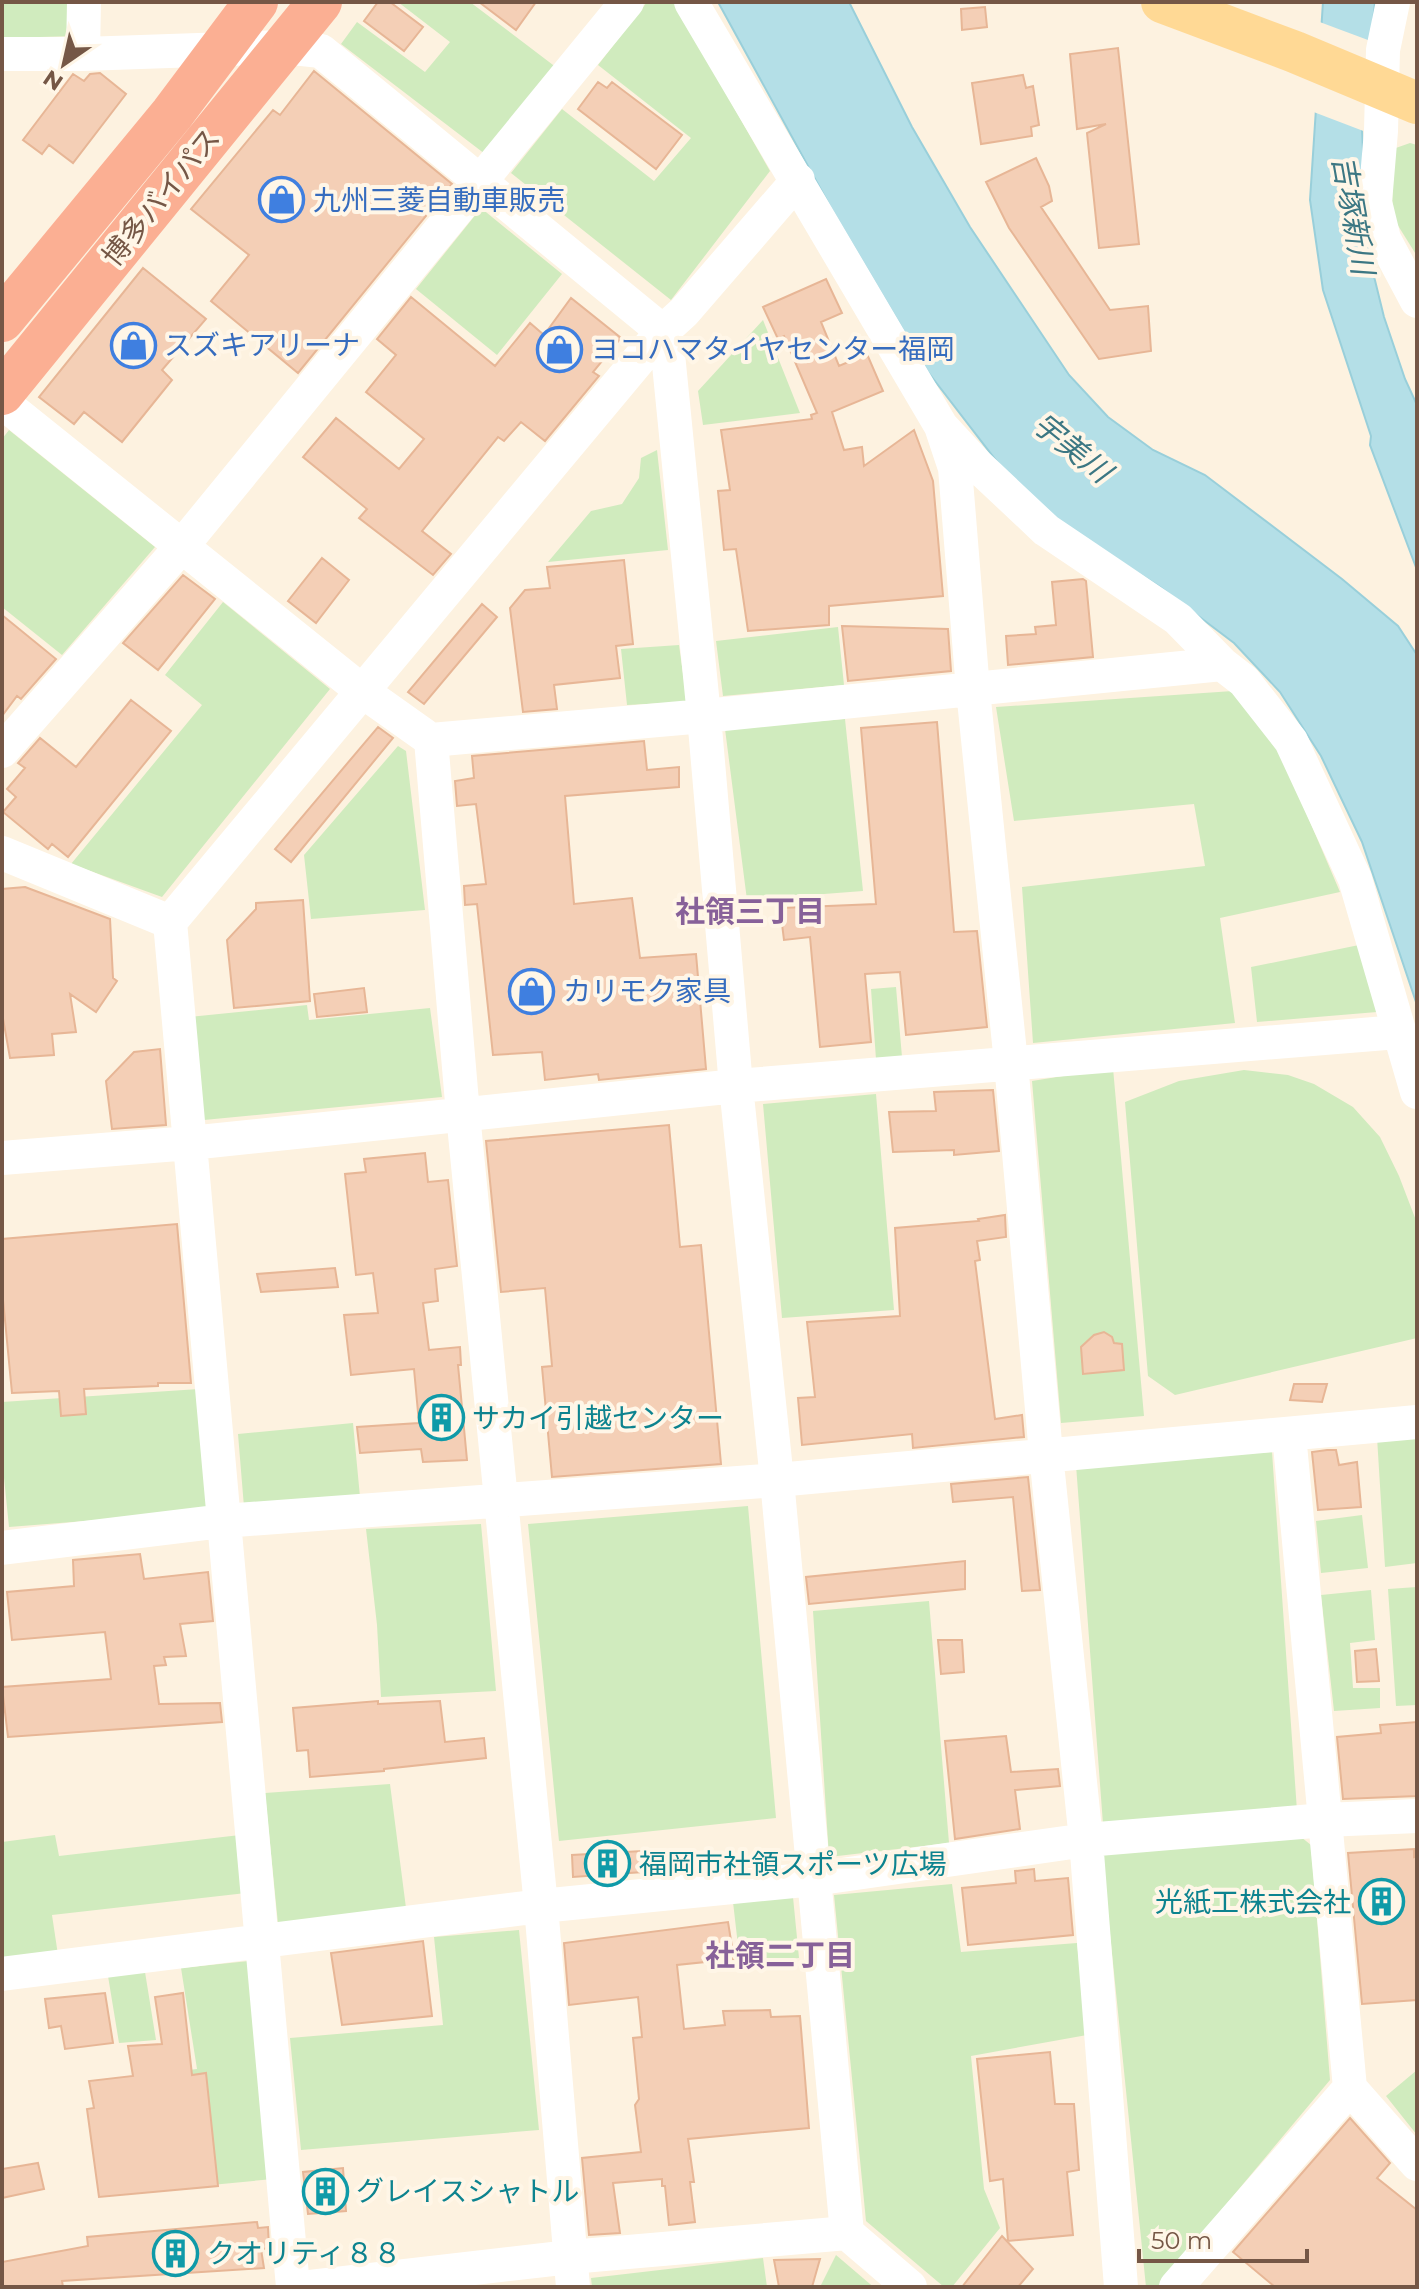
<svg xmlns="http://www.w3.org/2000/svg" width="1419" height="2289" viewBox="0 0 1419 2289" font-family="Montserrat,'Noto Sans JP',sans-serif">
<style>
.green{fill:#d0ebbe}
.water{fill:#b4dfe7;stroke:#99cfda;stroke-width:2}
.pier{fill:#fdf2e0}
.building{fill:#f4cfb6;stroke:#e7b696;stroke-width:2}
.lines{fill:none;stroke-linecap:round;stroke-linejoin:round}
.minor{stroke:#fff;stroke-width:34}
.major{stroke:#ffd995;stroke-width:42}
.highway{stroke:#fbaf93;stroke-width:44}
.labels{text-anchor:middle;stroke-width:8;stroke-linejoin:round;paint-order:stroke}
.street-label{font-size:28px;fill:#755746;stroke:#fff6e7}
.shop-label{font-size:28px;fill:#366cbe;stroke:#fff6e7;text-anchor:start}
.culture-label{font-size:28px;fill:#0d838f;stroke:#fff6e7;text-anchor:start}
.water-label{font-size:30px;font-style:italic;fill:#3c7783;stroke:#fff6e7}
.neighbourhood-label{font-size:30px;font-weight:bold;fill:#876199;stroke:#fff6e7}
</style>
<rect width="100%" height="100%" fill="#fdf2e0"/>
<!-- green -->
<path class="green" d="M 2,2 L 78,2 L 77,36 L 2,38 Z
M 398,2 L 470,2 L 557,68 L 485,154 L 341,44 L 357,22 L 425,72 L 450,42 Z
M 647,2 L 674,2 L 770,171 L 671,300 L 511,173 L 562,109 L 654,181 L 691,138 L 598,65 Z
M 1410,143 L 1417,145 L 1417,256 L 1392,216 L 1393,149 Z
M 481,208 L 562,274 L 497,355 L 416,289 Z
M 763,320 L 800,413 L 703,425 L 698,391 Z
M 9,430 L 155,547 L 62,655 L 2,607 L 2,439 Z
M 657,450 L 668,550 L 548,562 L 591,511 L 622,504 L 639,478 L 641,458 Z
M 223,602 L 330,689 L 162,897 L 71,864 L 202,705 L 165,675 Z
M 838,627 L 844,685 L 723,696 L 716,641 Z
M 679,645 L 687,702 L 627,705 L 621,649 Z
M 1233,691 L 1281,754 L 1340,892 L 1220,918 L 1235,1023 L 1033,1043 L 1022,887 L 1205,866 L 1194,804 L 1014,821 L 996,707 Z
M 845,719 L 863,891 L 747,900 L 725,729 Z
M 398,746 L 406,751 L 425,910 L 311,919 L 304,855 Z
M 1359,945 L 1377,1012 L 1257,1022 L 1251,967 Z
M 896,987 L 902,1057 L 876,1059 L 871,989 Z
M 307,1005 L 309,1020 L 430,1008 L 442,1097 L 204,1120 L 189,1017 Z
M 1113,1068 L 1144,1416 L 1061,1423 L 1032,1081 Z
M 1244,1070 L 1288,1075 L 1314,1084 L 1353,1107 L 1380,1137 L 1399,1176 L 1417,1223 L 1417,1338 L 1175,1395 L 1148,1376 L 1125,1102 L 1179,1081 Z
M 876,1094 L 894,1310 L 782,1318 L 763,1104 Z
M 199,1389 L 212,1511 L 9,1527 L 2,1458 L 2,1402 Z
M 353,1423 L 360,1497 L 244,1507 L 238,1434 Z
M 1417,1434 L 1417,1563 L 1385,1567 L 1377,1437 Z
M 1272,1452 L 1297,1811 L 1103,1824 L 1076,1465 Z
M 748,1506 L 776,1818 L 559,1841 L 528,1524 Z
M 1362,1515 L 1368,1568 L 1321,1573 L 1316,1521 Z
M 481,1524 L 496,1691 L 381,1697 L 377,1625 L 366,1529 Z
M 1417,1587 L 1417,1705 L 1396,1706 L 1388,1589 Z
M 1371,1590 L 1375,1640 L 1350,1643 L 1353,1688 L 1380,1688 L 1380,1708 L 1334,1711 L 1321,1595 Z
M 929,1601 L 949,1843 L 829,1857 L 813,1611 Z
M 390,1784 L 406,1908 L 278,1924 L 265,1793 Z
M 55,1835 L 59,1856 L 240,1835 L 246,1893 L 52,1915 L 58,1955 L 2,1960 L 2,1842 Z
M 1301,1837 L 1311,1845 L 1330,2080 L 1157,2287 L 1146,2287 L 1102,1855 Z
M 952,1884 L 961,1952 L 1077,1943 L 1087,2035 L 971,2056 L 984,2189 L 1000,2228 L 952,2287 L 944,2287 L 866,2221 L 834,1895 Z
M 793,1897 L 799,1958 L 740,1963 L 733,1902 Z
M 519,1930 L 539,2130 L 301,2150 L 290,2038 L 443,2025 L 434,1937 Z
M 249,1961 L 273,2179 L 180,2188 L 164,2073 L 197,2069 L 181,1968 Z
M 145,1972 L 156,2040 L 119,2043 L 108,1976 Z
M 1417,2070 L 1417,2135 L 1386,2096 Z
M 836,2255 L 870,2284 L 874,2287 L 820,2287 Z
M 763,2258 L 767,2287 L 592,2287 L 591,2278 Z"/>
<!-- water -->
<path class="water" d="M 718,2 L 849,2 L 912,127 L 970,227 L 1069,375 L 1108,417 L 1153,450 L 1205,475 L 1342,579 L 1398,626 L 1417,655 L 1417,1005 L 1362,842 L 1321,756 L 1280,692 L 1234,643 L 1160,587 L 1028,502 L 928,372 L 831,208 Z
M 1323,2 L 1375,2 L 1362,130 L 1368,252 L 1384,317 L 1405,379 L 1417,405 L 1417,570 L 1370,445 L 1371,436 L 1323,290 L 1310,200 Z"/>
<!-- pier -->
<path class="pier" d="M 1317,21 L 1376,43 L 1366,132 L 1311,111 Z"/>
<!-- building -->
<path class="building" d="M 378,2 L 390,2 L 423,27 L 404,51 L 364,21 Z
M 479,2 L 536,2 L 516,30 Z
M 985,7 L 987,27 L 962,30 L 961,9 Z
M 1118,48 L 1139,244 L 1099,248 L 1087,133 L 1106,124 L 1077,129 L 1070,54 Z
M 314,71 L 452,184 L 298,373 L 211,301 L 249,255 L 191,209 L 273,110 L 280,115 Z
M 100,73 L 126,94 L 73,163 L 49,145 L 42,154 L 23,140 L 73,74 L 84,81 L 90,74 Z
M 1023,75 L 1026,88 L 1033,86 L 1039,125 L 1031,127 L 1032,136 L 981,144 L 972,83 Z
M 598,82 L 607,88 L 612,82 L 682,135 L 656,169 L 578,109 Z
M 1036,158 L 1049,186 L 1052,201 L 1041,207 L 1110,310 L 1148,306 L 1151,351 L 1099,359 L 1009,228 L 986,182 Z
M 143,268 L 206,319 L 162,370 L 172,380 L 122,442 L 84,412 L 74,424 L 39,397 Z
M 826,279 L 842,313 L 821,322 L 839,366 L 867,354 L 883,391 L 832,412 L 844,450 L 862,447 L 864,466 L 914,430 L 933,481 L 943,596 L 829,606 L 829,625 L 748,631 L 736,549 L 724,550 L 718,491 L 730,490 L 721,430 L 812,419 L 811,415 L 817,413 L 784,336 L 778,339 L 763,307 Z
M 411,297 L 495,366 L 530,323 L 544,335 L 571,298 L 621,338 L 593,372 L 599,376 L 545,441 L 521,422 L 504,441 L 498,437 L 422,531 L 451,554 L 433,575 L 359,518 L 367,509 L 303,457 L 336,418 L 399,469 L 424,439 L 366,392 L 396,355 L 377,339 Z
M 322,558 L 349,580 L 316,623 L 288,601 Z
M 624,560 L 633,644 L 616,646 L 620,678 L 554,685 L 557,709 L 523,712 L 510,608 L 525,590 L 550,588 L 547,567 Z
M 183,575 L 215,599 L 158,670 L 123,643 Z
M 1083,579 L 1086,581 L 1093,657 L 1008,665 L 1006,636 L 1036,634 L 1035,627 L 1056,625 L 1052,582 Z
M 482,604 L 497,617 L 424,704 L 408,692 Z
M 2,615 L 56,659 L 21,699 L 17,696 L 2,716 Z
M 842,626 L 948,629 L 951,671 L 848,681 Z
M 131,700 L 171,731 L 68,857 L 52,844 L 48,849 L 3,812 L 16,797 L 7,789 L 25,768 L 18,763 L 40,738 L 76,767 Z
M 937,722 L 954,932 L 977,931 L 987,1027 L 906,1035 L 900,972 L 865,974 L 871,1042 L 820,1047 L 810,937 L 784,940 L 780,908 L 876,904 L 861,728 Z
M 378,727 L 393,738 L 291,862 L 275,849 Z
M 644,741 L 647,770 L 679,767 L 679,787 L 565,796 L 574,904 L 632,898 L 640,958 L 696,954 L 706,1069 L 599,1080 L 598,1074 L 545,1080 L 542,1052 L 493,1055 L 477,904 L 465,905 L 464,886 L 486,884 L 476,804 L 457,806 L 455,781 L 474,778 L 472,756 Z
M 25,887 L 110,919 L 113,978 L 117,981 L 96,1012 L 70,994 L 76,1032 L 52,1034 L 54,1055 L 10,1058 L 2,1013 L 2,889 Z
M 303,900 L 310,1001 L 234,1008 L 227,940 L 256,909 L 256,903 Z
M 364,988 L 367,1012 L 317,1017 L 314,994 Z
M 160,1049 L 166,1125 L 112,1129 L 106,1081 L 134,1052 Z
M 993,1090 L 999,1151 L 954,1155 L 954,1150 L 893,1152 L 889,1112 L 936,1111 L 934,1092 Z
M 669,1125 L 680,1247 L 701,1245 L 721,1464 L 552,1477 L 542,1367 L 552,1366 L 545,1288 L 501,1292 L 486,1141 Z
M 425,1153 L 428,1182 L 448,1180 L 457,1266 L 435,1269 L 438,1301 L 423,1303 L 429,1350 L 460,1347 L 461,1365 L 458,1365 L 467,1460 L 423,1462 L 421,1449 L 360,1453 L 357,1427 L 419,1423 L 414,1369 L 351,1375 L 344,1315 L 378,1313 L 373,1273 L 356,1275 L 345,1174 L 366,1172 L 364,1159 Z
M 1005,1215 L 1006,1237 L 977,1241 L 980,1260 L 975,1261 L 995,1419 L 1022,1415 L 1024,1437 L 913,1448 L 912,1434 L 802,1445 L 798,1398 L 815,1397 L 807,1322 L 900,1316 L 895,1228 L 979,1221 L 978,1219 Z
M 177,1224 L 191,1383 L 158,1383 L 158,1386 L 84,1389 L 86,1414 L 61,1416 L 59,1391 L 12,1393 L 2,1289 L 2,1239 Z
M 335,1268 L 338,1287 L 261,1292 L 257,1274 Z
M 1104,1332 L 1112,1337 L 1114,1343 L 1122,1344 L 1124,1370 L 1083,1374 L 1081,1347 L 1094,1335 Z
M 1294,1384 L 1327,1384 L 1322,1402 L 1290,1400 Z
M 1327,1450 L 1336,1450 L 1339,1465 L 1357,1462 L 1361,1507 L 1318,1510 L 1312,1452 Z
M 1028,1477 L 1040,1590 L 1022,1591 L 1013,1497 L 953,1502 L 951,1484 Z
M 140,1554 L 144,1579 L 208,1572 L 213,1621 L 180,1624 L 186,1656 L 164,1657 L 166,1665 L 154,1666 L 159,1704 L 220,1703 L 222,1722 L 8,1737 L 2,1687 L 111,1679 L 105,1632 L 12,1640 L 7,1592 L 74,1586 L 73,1560 Z
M 965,1561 L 965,1589 L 809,1604 L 806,1577 Z
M 938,1640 L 962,1640 L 964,1672 L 941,1674 Z
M 1376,1649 L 1379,1681 L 1357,1682 L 1355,1651 Z
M 378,1701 L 378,1704 L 440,1701 L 445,1742 L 484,1738 L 486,1758 L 384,1769 L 384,1771 L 310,1777 L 308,1750 L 297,1751 L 293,1708 Z
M 1417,1722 L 1417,1796 L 1343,1799 L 1337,1737 L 1381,1733 L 1380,1725 Z
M 1006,1736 L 1011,1772 L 1058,1769 L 1060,1786 L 1015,1790 L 1020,1829 L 955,1839 L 945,1741 Z
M 1414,1849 L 1414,1857 L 1417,1856 L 1417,2000 L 1362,2004 L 1348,1853 Z
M 642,1851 L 643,1872 L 573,1877 L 572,1855 Z
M 1034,1869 L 1035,1881 L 1068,1878 L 1073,1935 L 968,1945 L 962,1888 L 1016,1883 L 1015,1871 Z
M 728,1922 L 734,1959 L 677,1965 L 684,2029 L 725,2025 L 723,2011 L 770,2010 L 771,2017 L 800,2016 L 809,2128 L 688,2139 L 694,2182 L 690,2182 L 695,2222 L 669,2225 L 665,2186 L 662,2186 L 662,2179 L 613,2183 L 620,2233 L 589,2235 L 582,2158 L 641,2152 L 635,2105 L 639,2099 L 633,2038 L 642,2037 L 638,1997 L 569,2005 L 564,1943 Z
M 423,1941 L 432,2016 L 342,2025 L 331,1953 Z
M 105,1993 L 113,2043 L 65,2049 L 61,2026 L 49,2028 L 45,1999 Z
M 183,1993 L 192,2075 L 206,2073 L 218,2186 L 99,2197 L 87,2109 L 94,2108 L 89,2081 L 133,2076 L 128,2046 L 162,2044 L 155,1997 Z
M 1050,2052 L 1055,2104 L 1074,2104 L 1079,2170 L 1067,2172 L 1073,2235 L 1008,2241 L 1003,2179 L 990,2181 L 977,2059 Z
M 1350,2118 L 1390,2163 L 1377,2178 L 1417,2210 L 1417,2287 L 1275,2287 L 1233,2252 Z
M 38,2163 L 44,2189 L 2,2198 L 2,2169 Z
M 343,2168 L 346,2211 L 308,2214 L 303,2172 Z
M 257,2222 L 258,2228 L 268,2227 L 269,2248 L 261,2249 L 264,2268 L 62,2281 L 63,2287 L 2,2287 L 2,2262 L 88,2246 L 87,2237 Z
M 1002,2236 L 1033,2269 L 1018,2287 L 962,2287 Z
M 820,2259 L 812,2287 L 779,2287 L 774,2260 Z"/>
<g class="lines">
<!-- minor -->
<path class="minor" d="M 691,2 L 941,426 L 978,466 L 1046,530 L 1178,619 L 1222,664 L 1244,681 L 1291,741 L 1355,879 L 1417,1092
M 1393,2 L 1383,50 L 1381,131 L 1375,202 L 1384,239 L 1417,301
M 2,54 L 83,54 L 283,47 L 321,51 L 655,325 L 667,344 L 704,716 L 736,1086 L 777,1480 L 847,2233 L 910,2287
M 83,54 L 84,2
M 2,402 L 362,691 L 431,740 L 463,1114 L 541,1906 L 573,2287
M 941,426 L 955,468 L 973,690 L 1011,1063 L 1046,1454 L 1086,1840 L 1121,2287
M 431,740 L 704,716 L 1222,664
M 2,751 L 182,546 L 627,2
M 2,853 L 170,922
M 2,1158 L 190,1143 L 736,1086 L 1398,1032
M 1289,1434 L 1350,2088 L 1417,2164
M 2,1548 L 223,1521 L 777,1480 L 1417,1422
M 2,1974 L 541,1906 L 814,1879 L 1086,1840 L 1325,1820 L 1417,1816
M 293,2287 L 170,922 L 661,333 L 684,312 L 798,180
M 310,2287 L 570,2257 L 847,2233
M 1176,2287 L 1350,2088"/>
<!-- major -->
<path class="major" d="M 1162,2 L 1295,52 L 1417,103"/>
<!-- highway -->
<path class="highway" d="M 2,320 L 172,114 L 256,2
M 2,393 L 320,2"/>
</g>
<!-- icons -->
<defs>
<symbol id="shop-ring" viewBox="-11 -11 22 22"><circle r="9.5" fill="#fff6e7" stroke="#3f7fe0" stroke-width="1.5"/><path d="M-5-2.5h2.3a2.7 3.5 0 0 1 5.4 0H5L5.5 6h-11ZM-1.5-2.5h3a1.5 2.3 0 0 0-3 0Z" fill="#3f7fe0"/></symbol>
<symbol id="building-ring" viewBox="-11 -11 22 22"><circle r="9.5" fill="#fff6e7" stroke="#0f9aa8" stroke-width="1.5"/><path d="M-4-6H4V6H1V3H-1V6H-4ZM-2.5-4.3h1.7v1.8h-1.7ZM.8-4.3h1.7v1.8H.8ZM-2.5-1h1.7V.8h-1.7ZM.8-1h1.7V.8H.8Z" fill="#0f9aa8"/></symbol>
</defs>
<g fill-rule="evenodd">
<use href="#shop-ring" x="256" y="174" width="51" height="51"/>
<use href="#shop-ring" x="108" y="320" width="51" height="51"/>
<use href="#shop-ring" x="534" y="324" width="51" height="51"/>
<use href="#shop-ring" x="506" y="966" width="51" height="51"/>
<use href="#building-ring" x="416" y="1392" width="51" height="51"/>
<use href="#building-ring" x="582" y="1838" width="51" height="51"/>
<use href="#building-ring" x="1356" y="1876" width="51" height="51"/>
<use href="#building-ring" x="300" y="2166" width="51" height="51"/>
<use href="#building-ring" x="150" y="2228" width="51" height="51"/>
</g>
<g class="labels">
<!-- street labels -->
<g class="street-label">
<text transform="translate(161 197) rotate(-51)" y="10">博多バイパス</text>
</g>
<!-- shop labels -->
<g class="shop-label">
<text x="313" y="210">九州三菱自動車販売</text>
<text x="164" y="355">スズキアリーナ</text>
<text x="591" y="359">ヨコハマタイヤセンター福岡</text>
<text x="563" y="1001">カリモク家具</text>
</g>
<!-- culture labels -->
<g class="culture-label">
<text x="472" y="1428">サカイ引越センター</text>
<text x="639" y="1874">福岡市社領スポーツ広場</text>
<text x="1351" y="1912" text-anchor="end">光紙工株式会社</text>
<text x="356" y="2201">グレイスシャトル</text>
<text x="207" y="2263">クオリティ８８</text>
</g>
<!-- water labels -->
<g class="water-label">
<text transform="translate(1353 215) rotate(80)" y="10">吉塚新川</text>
<text transform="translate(1072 448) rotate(39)" y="10">宇美川</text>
</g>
<!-- neighbourhood labels -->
<g class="neighbourhood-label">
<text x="750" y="922">社領三丁目</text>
<text x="780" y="1966">社領二丁目</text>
</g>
</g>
<!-- border -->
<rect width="1419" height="2289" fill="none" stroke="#755746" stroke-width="8"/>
<!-- north arrow -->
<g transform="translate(64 64) rotate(214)" stroke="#fff6e7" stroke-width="6" paint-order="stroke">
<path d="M0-6L14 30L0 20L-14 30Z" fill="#755746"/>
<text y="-12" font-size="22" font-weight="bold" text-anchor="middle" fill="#755746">N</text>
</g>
<!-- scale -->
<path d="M1139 2249v12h168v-12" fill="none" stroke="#755746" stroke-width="4"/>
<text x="1151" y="2249" font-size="24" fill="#755746" stroke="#fff6e7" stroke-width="6" paint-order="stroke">50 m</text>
</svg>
